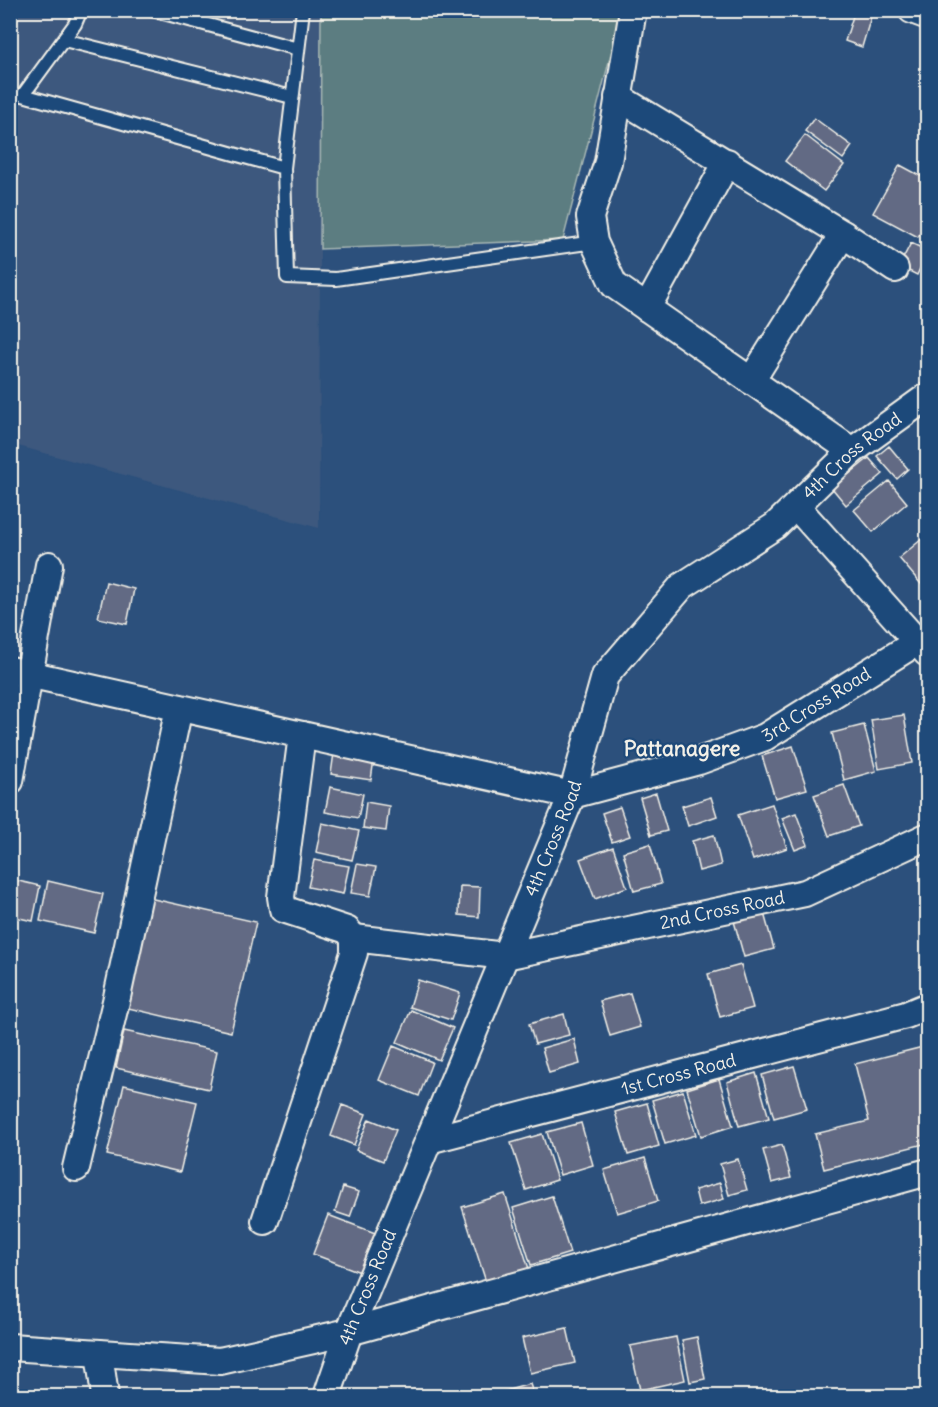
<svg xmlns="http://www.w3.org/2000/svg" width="938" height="1407" viewBox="0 0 938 1407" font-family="Delius,sans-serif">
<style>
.built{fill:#3c587e}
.green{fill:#5c7d81;stroke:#a8b7b4;stroke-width:1.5}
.building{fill:#626a84;stroke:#f4f1e8;stroke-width:1.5}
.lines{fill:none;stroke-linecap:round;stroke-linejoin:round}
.service-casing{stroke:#f4f1e8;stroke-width:16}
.minor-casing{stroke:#f4f1e8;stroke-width:30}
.service{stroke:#1f4a7a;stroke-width:12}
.minor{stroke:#1f4a7a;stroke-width:26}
.labels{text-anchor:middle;stroke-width:4.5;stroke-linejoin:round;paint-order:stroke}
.street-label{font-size:18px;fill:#f4f1e8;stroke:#1f4a7a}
.quarter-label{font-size:21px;font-weight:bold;fill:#f4f1e8;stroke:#1f4a7a}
</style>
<rect width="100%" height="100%" fill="#2c507c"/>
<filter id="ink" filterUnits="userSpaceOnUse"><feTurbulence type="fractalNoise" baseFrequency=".0167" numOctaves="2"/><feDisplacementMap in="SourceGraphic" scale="12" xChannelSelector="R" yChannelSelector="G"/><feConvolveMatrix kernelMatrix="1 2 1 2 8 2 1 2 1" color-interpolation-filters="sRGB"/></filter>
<g filter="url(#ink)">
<!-- built -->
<path class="built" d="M 10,11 L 321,11 L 319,528 L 11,444 Z"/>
<!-- green -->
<path class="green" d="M 321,11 L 622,11 L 563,240 L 320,249 Z"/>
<!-- building -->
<path class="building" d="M 855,10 L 873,10 L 862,47 L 845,41 Z
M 814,118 L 852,146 L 843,159 L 805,131 Z
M 805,135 L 844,165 L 824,191 L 785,161 Z
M 900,165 L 928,180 L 928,219 L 918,237 L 873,213 Z
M 911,243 L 928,251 L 917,275 L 899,266 Z
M 889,446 L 908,469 L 897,479 L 877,456 Z
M 869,458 L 883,474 L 846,505 L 832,488 Z
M 889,481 L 907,503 L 873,532 L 854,510 Z
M 928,534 L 928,579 L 921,584 L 899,558 Z
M 106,582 L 134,589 L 127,624 L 98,618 Z
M 904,715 L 912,763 L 879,769 L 871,720 Z
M 864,725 L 876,771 L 844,780 L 832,733 Z
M 793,746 L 807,789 L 775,798 L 762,756 Z
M 334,753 L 374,759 L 371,780 L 331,774 Z
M 844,785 L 859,826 L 829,836 L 814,795 Z
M 330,787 L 363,794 L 358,818 L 325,812 Z
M 656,793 L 667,831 L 651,835 L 640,798 Z
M 711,797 L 717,816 L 688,826 L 682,806 Z
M 366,802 L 389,806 L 386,831 L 363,828 Z
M 772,804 L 787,848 L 753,860 L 738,815 Z
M 620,807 L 630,836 L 612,842 L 602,813 Z
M 796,813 L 808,845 L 795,850 L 782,818 Z
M 322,823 L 359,831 L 352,860 L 316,852 Z
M 714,835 L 721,865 L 699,871 L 692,841 Z
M 650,844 L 661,884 L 634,891 L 623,852 Z
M 613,847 L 627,887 L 595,899 L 580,859 Z
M 314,860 L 349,866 L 343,894 L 308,887 Z
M 357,864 L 376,867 L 370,896 L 351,893 Z
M 10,879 L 40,886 L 33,921 L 10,916 Z
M 48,881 L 103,894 L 94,933 L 40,921 Z
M 460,886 L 480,887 L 479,917 L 459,915 Z
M 149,898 L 256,922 L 231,1032 L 124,1007 Z
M 762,906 L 774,949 L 744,957 L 732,914 Z
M 741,965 L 753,1008 L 720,1017 L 708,974 Z
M 418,980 L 460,993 L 451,1020 L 410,1007 Z
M 630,993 L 640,1027 L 610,1036 L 600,1001 Z
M 411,1010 L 453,1028 L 439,1060 L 397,1042 Z
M 564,1014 L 569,1035 L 535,1044 L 529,1024 Z
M 124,1031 L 217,1051 L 209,1089 L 116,1068 Z
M 574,1039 L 580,1064 L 549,1073 L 542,1048 Z
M 393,1046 L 432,1062 L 419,1096 L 379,1080 Z
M 923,1047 L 928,1065 L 928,1143 L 824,1169 L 815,1134 L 869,1121 L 855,1064 Z
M 794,1066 L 807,1109 L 774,1118 L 762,1075 Z
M 756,1073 L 769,1118 L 739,1126 L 727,1082 Z
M 719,1079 L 733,1126 L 701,1136 L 687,1089 Z
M 124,1085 L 197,1102 L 180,1172 L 107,1155 Z
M 683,1091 L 696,1135 L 665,1144 L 652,1100 Z
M 647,1103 L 659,1146 L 628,1155 L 615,1112 Z
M 342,1105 L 366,1114 L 354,1145 L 331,1136 Z
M 369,1119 L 396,1130 L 383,1161 L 356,1150 Z
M 581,1123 L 593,1165 L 560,1175 L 547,1132 Z
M 542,1134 L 557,1180 L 526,1190 L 511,1143 Z
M 782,1145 L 791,1178 L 772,1183 L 763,1150 Z
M 645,1158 L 658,1201 L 617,1213 L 604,1170 Z
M 738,1159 L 747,1190 L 729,1195 L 720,1164 Z
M 720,1183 L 724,1199 L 699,1206 L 695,1190 Z
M 343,1187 L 359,1192 L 350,1217 L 335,1212 Z
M 505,1194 L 530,1272 L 487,1285 L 462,1207 Z
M 552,1196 L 570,1253 L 531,1265 L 513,1208 Z
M 328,1215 L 383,1236 L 368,1275 L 313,1254 Z
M 567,1328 L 575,1363 L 530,1373 L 522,1338 Z
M 676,1337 L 685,1380 L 640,1390 L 630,1346 Z
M 697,1337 L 705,1379 L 690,1382 L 682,1340 Z
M 530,1384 L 534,1396 L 488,1396 Z"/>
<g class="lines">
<defs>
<path id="service" d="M 81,10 L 75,24 L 23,95 L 284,168 L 303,10
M 152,10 L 298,49
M 64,40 L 292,97
M 284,168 L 287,277 L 336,279 L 594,242"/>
<g id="minor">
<path d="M 633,10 L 608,162 L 590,217 L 594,242 L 614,285 L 852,451"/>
<path d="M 912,10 L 928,16"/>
<path d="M 618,97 L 843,234 L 751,381"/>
<path d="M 843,234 L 895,269"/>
<path d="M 647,308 L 727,162"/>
<path d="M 796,506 L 927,653"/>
<path id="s1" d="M 10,670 L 572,795 L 699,761 L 765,737 L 917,642"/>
<path d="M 10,781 L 49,565"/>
<path id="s2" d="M 354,938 L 505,956 L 805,893 L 928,836"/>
<path id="s3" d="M 429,1140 L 906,1015 L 928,1006"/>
<path d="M 76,1168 L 117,997 L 179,708"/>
<path d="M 265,1221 L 354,953 L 354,938 L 347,930 L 283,909 L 281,897 L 302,735"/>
<path d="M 10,1347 L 220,1361 L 349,1332 L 928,1172"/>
<path d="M 99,1353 L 105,1396"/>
<path id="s4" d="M 327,1396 L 349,1332 L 572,795 L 605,676 L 682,586 L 775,526 L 852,451 L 928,396"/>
</g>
</defs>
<!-- service casing -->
<use href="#service" class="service-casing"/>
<!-- minor casing -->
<use href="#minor" class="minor-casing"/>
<!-- service -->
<use href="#service" class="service"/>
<!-- minor -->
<use href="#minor" class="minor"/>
</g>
</g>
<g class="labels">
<!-- street labels -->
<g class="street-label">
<text dy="6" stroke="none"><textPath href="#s4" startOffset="1106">4th Cross Road</textPath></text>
<text dy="6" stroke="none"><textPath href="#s1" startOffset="838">3rd Cross Road</textPath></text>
<text dy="6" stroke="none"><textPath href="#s4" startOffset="602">4th Cross Road</textPath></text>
<text dy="6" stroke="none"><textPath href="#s2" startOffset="374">2nd Cross Road</textPath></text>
<text dy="6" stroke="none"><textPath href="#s3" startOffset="258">1st Cross Road</textPath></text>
<text dy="6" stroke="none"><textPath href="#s4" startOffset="116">4th Cross Road</textPath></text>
</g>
<!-- quarter labels -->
<g class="quarter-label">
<text x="682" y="756">Pattanagere</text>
</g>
</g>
<!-- margin -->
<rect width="938" height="1407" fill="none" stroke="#1f4a7a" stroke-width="36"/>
<rect x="18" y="18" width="902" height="1371" fill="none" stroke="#f4f1e8" stroke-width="2" filter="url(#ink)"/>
</svg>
